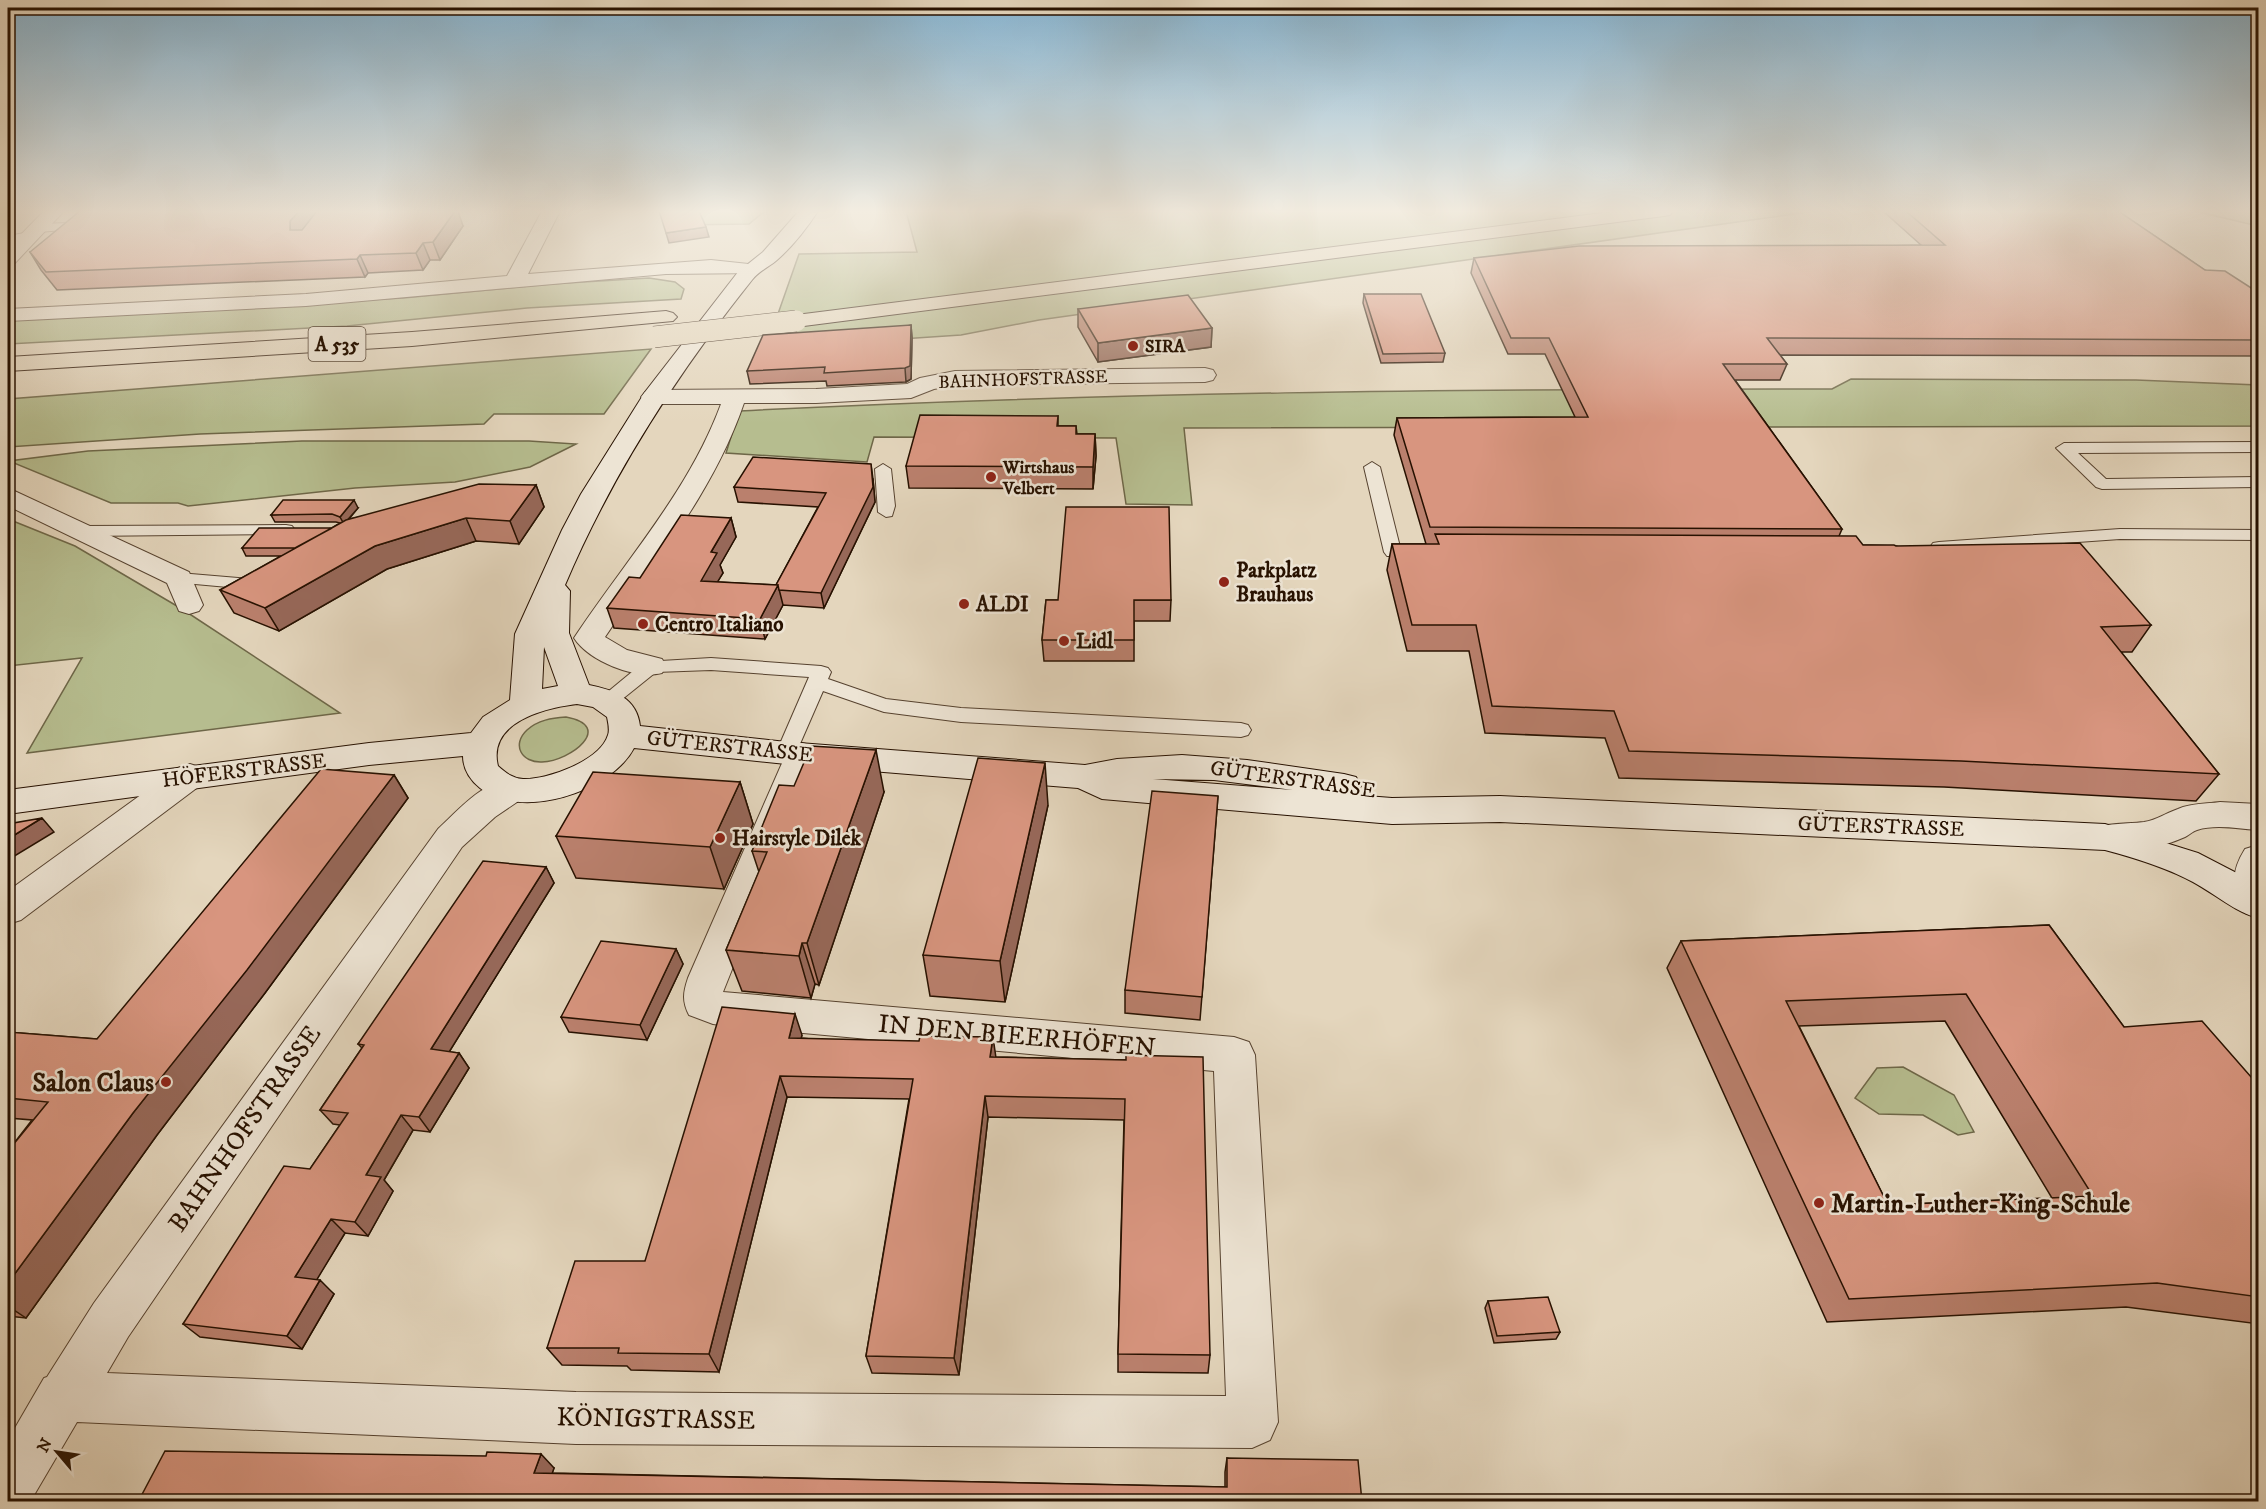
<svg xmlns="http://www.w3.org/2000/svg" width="2266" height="1509" viewBox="0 0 2266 1509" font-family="'IM FELL DW Pica',serif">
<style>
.green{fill:#b6bd8f;stroke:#6e6748;stroke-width:1.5}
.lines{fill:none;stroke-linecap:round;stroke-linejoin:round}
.lane-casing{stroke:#56422f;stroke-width:2}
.street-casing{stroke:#56422f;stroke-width:2}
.secondary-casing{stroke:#271100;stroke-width:2}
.highway-casing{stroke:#271100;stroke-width:2}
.lane{fill:#ede4d4;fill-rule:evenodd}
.street{fill:#ede4d4;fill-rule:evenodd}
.secondary{fill:#ede4d4;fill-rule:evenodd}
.highway{fill:#e4d6bd;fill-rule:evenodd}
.highway-bridge-casing{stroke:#271100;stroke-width:22;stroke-linecap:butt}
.highway-bridge{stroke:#e4d6bd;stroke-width:21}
.wall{fill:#ba806d;stroke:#271100;stroke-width:1.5;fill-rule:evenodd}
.shaded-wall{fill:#976859;stroke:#271100;stroke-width:1.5}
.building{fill:#d8957f;stroke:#271100;stroke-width:1.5;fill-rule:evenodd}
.poi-dot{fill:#8f2418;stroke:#ede4d4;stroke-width:2}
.labels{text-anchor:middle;stroke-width:5;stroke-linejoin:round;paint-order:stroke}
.far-poi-label{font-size:18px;font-weight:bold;fill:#271100;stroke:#ede4d4;text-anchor:start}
.far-street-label{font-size:18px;fill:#271100;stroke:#ede4d4}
.shield{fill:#ede4d4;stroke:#625040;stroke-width:1.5}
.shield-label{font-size:20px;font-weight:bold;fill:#271100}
.poi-label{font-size:21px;font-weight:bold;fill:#271100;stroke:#ede4d4;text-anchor:start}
.street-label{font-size:21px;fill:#271100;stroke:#ede4d4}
.near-street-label{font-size:26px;fill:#271100;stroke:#ede4d4}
.near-poi-label{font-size:26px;font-weight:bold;fill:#271100;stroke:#ede4d4;text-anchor:end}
</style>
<rect width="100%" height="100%" fill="#e4d6bd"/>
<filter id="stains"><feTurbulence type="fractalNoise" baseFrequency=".00333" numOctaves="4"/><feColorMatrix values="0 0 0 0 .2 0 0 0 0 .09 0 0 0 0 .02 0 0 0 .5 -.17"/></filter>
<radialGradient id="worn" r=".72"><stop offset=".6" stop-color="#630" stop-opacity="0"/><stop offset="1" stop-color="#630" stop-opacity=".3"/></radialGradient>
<!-- green -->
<path class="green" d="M 688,211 L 765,211 L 749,224 L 682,225 Z
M 906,211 L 1815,211 L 1039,320 L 961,335 L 766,348 L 799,254 L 917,252 Z
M 2194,211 L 2258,211 L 2258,226 Z
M 649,278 L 675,282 L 684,289 L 681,299 L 527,308 L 347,326 L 8,344 L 8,319 L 403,298 L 551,284 Z
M 651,349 L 604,414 L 494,414 L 484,424 L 200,434 L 8,447 L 8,399 Z
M 1851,379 L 2136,380 L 2258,385 L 2258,426 L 1184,428 L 1192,505 L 1126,504 L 1116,438 L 874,437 L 867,462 L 726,453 L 739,411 C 1103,392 1467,389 1832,389 Z
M 302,441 L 529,441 L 576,444 L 530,467 L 455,482 L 355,488 L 188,506 L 178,503 L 111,503 L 9,461 L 88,451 Z
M 8,519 L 75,546 L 182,609 L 340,713 L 27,753 L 82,658 L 8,666 Z
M 566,717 C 615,726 571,761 542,762 C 522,763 511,745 527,730 C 538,720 552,718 566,717 Z
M 1903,1067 L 1954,1095 L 1974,1132 L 1958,1135 L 1923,1115 L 1879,1114 L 1855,1098 L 1877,1068 Z"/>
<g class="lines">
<defs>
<path id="lane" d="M 84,211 L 98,211 L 75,229 L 39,232 L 33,228 L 39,224 L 68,223 Z
M 30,232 L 36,236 L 34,239 L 8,242 L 8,236 Z
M 2258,442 L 2258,452 L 2078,453 L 2106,479 L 2258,477 L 2258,487 L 2102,489 L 2096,487 L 2056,448 L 2064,443 Z
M 1372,462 L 1380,467 L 1400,547 L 1419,548 L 1422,552 L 1419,556 L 1387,556 L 1384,552 L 1364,467 Z
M 883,464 L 891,469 L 895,506 L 892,516 L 886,517 L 878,512 L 875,469 Z
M 286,525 L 292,526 L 295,530 L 292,534 L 82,536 L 76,535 L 73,531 L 76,527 L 82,526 Z
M 2120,529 L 2258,530 L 2258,540 L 2120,539 L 1939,552 L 1933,551 L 1930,547 L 1933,543 L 1939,542 Z
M 179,573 L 250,579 L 256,580 L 259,584 L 256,588 L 250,589 L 173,582 L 170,578 L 173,574 Z
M 711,658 L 821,666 L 828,668 L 831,672 L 828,679 L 886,699 L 961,708 L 1241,723 L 1248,725 L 1251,730 L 1248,735 L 1241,737 L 961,722 L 884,712 L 823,691 L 796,753 L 793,758 L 786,760 L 779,758 L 776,753 L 809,677 L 711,670 L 656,672 L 615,705 L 608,707 L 601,705 L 598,700 L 644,662 Z"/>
<path id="street" d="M 44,211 L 64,211 L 15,263 L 8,265 L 8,248 Z
M 542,211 L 560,211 L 528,274 L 711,260 L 758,265 L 761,269 L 758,273 L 666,274 L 306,306 L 8,321 L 8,309 L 306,294 L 507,276 Z
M 1205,368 L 1213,370 L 1216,375 L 1213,380 L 1205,382 L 955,385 L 934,389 L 911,398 L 816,403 L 744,403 C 715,489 655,562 605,637 L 627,650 L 662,659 L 666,666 L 662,673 C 635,680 589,661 574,638 C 625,561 689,491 721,404 L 653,404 L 645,402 L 641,397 L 645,392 L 653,390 L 816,389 L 907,384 L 920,378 L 955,371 Z
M 8,488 L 189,572 L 203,605 L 199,611 L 189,614 L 179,611 L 167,583 L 8,506 Z
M 802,743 L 814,746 L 818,754 L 723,992 L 1234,1037 L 1249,1042 L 1255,1055 L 1278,1422 L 1270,1440 L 1252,1448 L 576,1444 L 77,1422 L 30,1502 L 8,1502 L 8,1440 L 44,1378 L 47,1377 L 94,1303 L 438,829 C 459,810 489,773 520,782 L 525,791 L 520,800 L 495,817 L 462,847 L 128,1337 L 107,1373 L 576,1392 L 1226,1396 L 1214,1071 L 728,1026 L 713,1024 L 689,1015 C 682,1001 683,993 688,978 L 786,754 L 790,746 Z
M 190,764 L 202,768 L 207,776 L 202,784 L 21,920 L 8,924 L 8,891 L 178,768 Z
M 2220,802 L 2258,804 L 2258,830 C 2239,829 2216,824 2197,830 C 2193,831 2189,835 2185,837 C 2159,849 2120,855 2093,846 L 2087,837 L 2093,828 C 2110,823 2126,824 2144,822 C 2157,820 2166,813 2178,809 C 2191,803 2206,804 2220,802 Z
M 2258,845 L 2258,917 L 2245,913 C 2232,888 2230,873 2245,849 Z"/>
<path id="secondary" d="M 799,211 L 818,211 C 807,228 792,247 777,260 C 769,267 759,271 752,280 C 677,374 612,474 565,585 L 570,591 L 569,633 L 589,685 C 614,690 637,698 640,726 L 786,742 L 1085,765 L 1117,759 L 1182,755 L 1247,760 L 1344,774 L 1356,777 L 1361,786 L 1353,795 L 1392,798 L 1500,796 L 2105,824 L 2198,853 L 2252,881 L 2258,886 L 2258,918 C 2235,912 2215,894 2193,882 C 2165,867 2135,858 2105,850 L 1500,822 L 1392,824 L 1102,799 L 1078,788 L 786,764 L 634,748 C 611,792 521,821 480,788 C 470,780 463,769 463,756 L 369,765 L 8,814 L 8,790 L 369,743 L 471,733 L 483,717 L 510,700 L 515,634 L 562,530 L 581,494 L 645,392 L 738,272 L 763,252 ZM 544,647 L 558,686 L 542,689 ZM 577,704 L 593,707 L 607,717 C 608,722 610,730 608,735 C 600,761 547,780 523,779 C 512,778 506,773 498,766 C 487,722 545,708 577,704 ZM 1153,779 L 1214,780 L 1293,790 Z"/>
<path id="highway" d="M 1618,211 L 1673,211 L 1670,215 L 1664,216 L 796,327 L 789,325 L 785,321 L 789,317 L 796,315 Z
M 666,311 L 673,313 L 677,317 L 673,321 L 412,346 L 8,371 L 8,357 L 412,332 Z"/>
</defs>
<!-- lane casing -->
<use href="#lane" class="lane-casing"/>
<!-- street casing -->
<use href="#street" class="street-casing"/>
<!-- secondary casing -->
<use href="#secondary" class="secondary-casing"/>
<!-- highway casing -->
<use href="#highway" class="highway-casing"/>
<!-- lane -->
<use href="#lane" class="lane"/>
<!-- street -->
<use href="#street" class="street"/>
<!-- secondary -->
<use href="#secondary" class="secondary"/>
<!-- highway -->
<use href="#highway" class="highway"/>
<defs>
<path id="highway-bridge" d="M 654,337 L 796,321"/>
</defs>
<!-- highway-bridge casing -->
<use href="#highway-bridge" class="highway-bridge-casing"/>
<!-- highway-bridge -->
<use href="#highway-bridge" class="highway-bridge"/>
</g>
<!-- wall -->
<path class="wall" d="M 1883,211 L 2118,211 L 2205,270 L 2259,293 L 2259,356 L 1780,355 L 1787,364 L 1780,380 L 1735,380 L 1842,529 L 1839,536 L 1863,545 L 1896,546 L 2151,625 L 2132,652 L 2121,652 L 2219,774 L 2196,801 L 1944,787 L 1619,778 L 1605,738 L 1485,733 L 1469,651 L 1407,651 L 1387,570 L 1392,544 L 1426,544 L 1394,435 L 1397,418 L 1575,417 L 1545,354 L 1508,354 L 1471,273 L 1474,258 L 1921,245 Z
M 463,226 L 440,260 L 430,260 L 423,270 L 368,273 L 365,277 L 57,290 L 41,270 L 30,252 Z
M 1364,294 L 1445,353 L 1443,362 L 1381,363 L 1363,303 Z
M 1078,309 L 1212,328 L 1211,347 L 1098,362 L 1078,327 Z
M 911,325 L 912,338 L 911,379 L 906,382 L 827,386 L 826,381 L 750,384 L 747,371 Z
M 1058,416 L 1058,426 L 1076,426 L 1077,434 L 1095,434 L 1096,456 L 1093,489 L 909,488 L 906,466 Z
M 873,479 L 875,502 L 824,608 L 783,605 L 765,639 L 614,628 L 607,608 L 640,578 L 731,518 L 736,537 L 720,565 L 723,573 L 717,582 L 776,585 L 818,507 L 738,502 L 734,487 Z
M 536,485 L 544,507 L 519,544 L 476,541 L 387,569 L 279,631 L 234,613 L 220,590 L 281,556 L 246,556 L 242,548 L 332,528 L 340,523 L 336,522 L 275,522 L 271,515 L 358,508 L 349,519 Z
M 1046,600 L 1171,600 L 1170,621 L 1134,621 L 1134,661 L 1044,661 L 1042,640 Z
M 394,775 L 408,798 L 265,993 L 157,1135 L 26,1318 L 8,1316 L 8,1151 L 32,1120 L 8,1118 L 8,1032 L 97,1039 Z
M 740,782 L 753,824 L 724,889 L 576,878 L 556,836 Z
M 884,792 L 819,985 L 815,984 L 811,998 L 742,991 L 726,950 L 759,872 L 752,851 Z
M 1218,796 L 1200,1020 L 1125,1013 L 1125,990 Z
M 1048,805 L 1005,1002 L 930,996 L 923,955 Z
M 546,867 L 554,883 L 449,1052 L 459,1053 L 469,1068 L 430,1132 L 413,1130 L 384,1180 L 393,1191 L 368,1236 L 345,1233 L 316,1280 L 334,1294 L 302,1349 L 200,1337 L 183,1324 L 310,1169 L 340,1125 L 333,1124 L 320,1110 L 362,1048 L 358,1044 Z
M 2049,925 L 2124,1027 L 2259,1086 L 2259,1324 L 2126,1307 L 1827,1322 L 1667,968 L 1681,941 ZM 1945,1021 L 2052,1198 L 1888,1205 L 1799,1026 Z
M 676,949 L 683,964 L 647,1040 L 569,1032 L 561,1017 Z
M 802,1035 L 801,1038 L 996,1057 L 1126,1060 L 1210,1355 L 1208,1373 L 1118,1372 L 1118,1354 L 1124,1120 L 988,1117 L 959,1375 L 872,1373 L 866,1356 L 909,1099 L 787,1097 L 719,1372 L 631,1370 L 627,1366 L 562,1365 L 547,1348 L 645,1261 Z
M 1488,1301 L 1560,1332 L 1556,1339 L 1494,1343 L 1485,1308 Z
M 1227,1458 L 1362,1502 L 138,1502 L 554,1468 L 552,1473 L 1225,1487 L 1225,1472 Z"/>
<!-- shaded-wall -->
<path class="shaded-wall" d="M 299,211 L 321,211 L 298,248 L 290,230 L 290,221 Z
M 455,211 L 458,211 L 463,226 L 440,260 L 433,242 Z
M 706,227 L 709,237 L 669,243 L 666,233 Z
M 423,243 L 430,260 L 423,270 L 416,253 Z
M 360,255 L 368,273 L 365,277 L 357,259 Z
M 911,325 L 912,338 L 911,379 L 906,382 L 905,368 Z
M 1212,328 L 1211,347 L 1098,362 L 1098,343 Z
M 1095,434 L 1096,456 L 1093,489 L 1093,467 Z
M 871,464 L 873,479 L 875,502 L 824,608 L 821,593 Z
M 536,485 L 544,507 L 519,544 L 510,521 Z
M 354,500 L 358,508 L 344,524 L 340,517 Z
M 466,518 L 476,541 L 387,569 L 279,631 L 265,608 L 375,546 Z
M 731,518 L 736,537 L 720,565 L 723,573 L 706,601 L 701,581 L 711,552 Z
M 778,585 L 783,605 L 765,639 L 760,619 Z
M 876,750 L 884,792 L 819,985 L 807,943 Z
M 1045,763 L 1048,805 L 1005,1002 L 1000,961 Z
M 394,775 L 408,798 L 265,993 L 157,1135 L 26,1318 L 8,1306 L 8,1283 L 133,1113 Z
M 740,782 L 753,824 L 724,889 L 710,847 Z
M 42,818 L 54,832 L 8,860 L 8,839 Z
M 546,867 L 554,883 L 441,1065 L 431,1049 Z
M 802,943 L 815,984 L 811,998 L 799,956 Z
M 676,949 L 683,964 L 647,1040 L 640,1025 Z
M 795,1014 L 802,1035 L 796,1059 L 789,1038 Z
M 993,1037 L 996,1058 L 990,1057 Z
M 459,1053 L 469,1068 L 430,1132 L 419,1117 Z
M 780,1076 L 787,1097 L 719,1372 L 709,1354 Z
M 985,1096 L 988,1117 L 959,1375 L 954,1358 Z
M 401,1115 L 413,1130 L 384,1180 L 393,1191 L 368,1236 L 355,1222 L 366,1175 Z
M 331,1219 L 345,1233 L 310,1291 L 295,1277 Z
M 320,1280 L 334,1294 L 302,1349 L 287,1336 Z
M 541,1454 L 554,1468 L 548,1486 L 534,1473 Z"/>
<!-- building -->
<path class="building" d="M 80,211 L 299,211 L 290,221 L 290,230 L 302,230 L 317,211 L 455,211 L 433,242 L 423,243 L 416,253 L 360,255 L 357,259 L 46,272 L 30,252 Z
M 659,211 L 699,211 L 706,227 L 666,233 Z
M 1906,211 L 2118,211 L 2205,270 L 2225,271 L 2259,293 L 2259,340 L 1767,338 L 1787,364 L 1723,364 L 1842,529 L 1430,527 L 1397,418 L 1588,417 L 1549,338 L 1511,338 L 1474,258 L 1579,246 L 1945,245 Z
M 1364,294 L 1421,294 L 1445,353 L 1383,354 Z
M 1188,295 L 1212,328 L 1098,343 L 1078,309 Z
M 911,325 L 910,366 L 905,368 L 824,373 L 825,367 L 747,371 L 763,335 Z
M 920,415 L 1058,416 L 1057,426 L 1076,426 L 1076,434 L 1095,434 L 1093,467 L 906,466 Z
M 753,457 L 871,464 L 873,487 L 821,593 L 779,590 L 778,585 L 776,585 L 826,493 L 734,487 Z
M 479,484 L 536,485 L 510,521 L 466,518 L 375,546 L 265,608 L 220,590 L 346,520 Z
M 283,500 L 354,500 L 340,517 L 332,514 L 271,515 Z
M 1066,507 L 1169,507 L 1171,600 L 1134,600 L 1134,640 L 1042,640 L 1046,600 L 1058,600 Z
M 681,515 L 731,518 L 711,552 L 717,553 L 701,581 L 778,585 L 760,619 L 607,608 L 629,577 L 640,578 Z
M 259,528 L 332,528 L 295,548 L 242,548 Z
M 1435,534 L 1856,536 L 1863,545 L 1894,545 L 1896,546 L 2080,543 L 2151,625 L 2101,627 L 2219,774 L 1961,761 L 1629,751 L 1614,711 L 1492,706 L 1476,625 L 1412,625 L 1392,544 L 1439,544 Z
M 811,746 L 876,750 L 807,943 L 802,943 L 799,956 L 726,950 L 767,852 L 752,851 L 779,785 L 794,786 Z
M 978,758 L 1045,763 L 1000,961 L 923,955 Z
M 321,769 L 394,775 L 247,970 L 133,1113 L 8,1283 L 8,1151 L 48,1102 L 8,1098 L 8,1032 L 97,1039 Z
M 593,772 L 740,782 L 710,847 L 556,836 Z
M 1152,791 L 1218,796 L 1202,997 L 1125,990 Z
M 42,818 L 8,839 L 8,824 Z
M 483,861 L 546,867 L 431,1049 L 459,1053 L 419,1117 L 401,1115 L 366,1175 L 381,1177 L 355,1222 L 331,1219 L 295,1277 L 320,1280 L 287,1336 L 183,1324 L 284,1166 L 310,1169 L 348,1113 L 320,1110 L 364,1045 L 358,1044 Z
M 2049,925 L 2124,1027 L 2202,1021 L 2259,1086 L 2259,1297 L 2157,1283 L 1849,1299 L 1681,941 ZM 1966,994 L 2093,1196 L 1888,1205 L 1786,1001 Z
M 601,941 L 676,949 L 640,1025 L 561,1017 Z
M 722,1007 L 795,1014 L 789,1038 L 919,1041 L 920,1036 L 993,1037 L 990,1057 L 1126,1060 L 1126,1055 L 1203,1057 L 1210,1355 L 1118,1354 L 1125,1099 L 985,1096 L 954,1358 L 866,1356 L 913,1079 L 780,1076 L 709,1354 L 618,1353 L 619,1348 L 547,1348 L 575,1261 L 645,1261 Z
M 1548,1297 L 1560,1332 L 1497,1336 L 1488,1301 Z
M 165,1451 L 486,1456 L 487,1452 L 541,1454 L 534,1473 L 1227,1487 L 1227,1458 L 1358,1460 L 1362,1502 L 138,1502 Z"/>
<!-- sky -->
<linearGradient id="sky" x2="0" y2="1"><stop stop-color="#87b6d4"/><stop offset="0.5" stop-color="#f3ede1"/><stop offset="1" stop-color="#f3ede1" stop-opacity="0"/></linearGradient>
<rect width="2266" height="423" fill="url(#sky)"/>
<!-- markers -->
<g class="poi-dot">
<circle cx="1133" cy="346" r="6"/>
<circle cx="991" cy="477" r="6"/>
<circle cx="1224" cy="582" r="6"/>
<circle cx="964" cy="604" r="6"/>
<circle cx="643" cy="624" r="6"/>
<circle cx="1064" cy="641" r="6"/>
<circle cx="720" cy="838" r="6"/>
<circle cx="166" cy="1082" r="6"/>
<circle cx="1819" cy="1203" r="6"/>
</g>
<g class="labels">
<!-- far-poi labels -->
<g class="far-poi-label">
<text x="1145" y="352">SIRA</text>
<text x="1003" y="473">Wirtshaus<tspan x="1003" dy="21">Velbert</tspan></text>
</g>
<!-- far-street labels -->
<g class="far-street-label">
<text transform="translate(1023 379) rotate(-2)" y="6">BAHNHOFSTRASSE</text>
</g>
<!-- shield labels -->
<rect class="shield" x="308.5" y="327" width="57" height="34" rx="4.5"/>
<g class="shield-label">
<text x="337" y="351">A 535</text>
</g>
<!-- poi labels -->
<g class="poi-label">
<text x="1236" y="577">Parkplatz<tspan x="1236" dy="24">Brauhaus</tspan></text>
<text x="976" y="611">ALDI</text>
<text x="655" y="631">Centro Italiano</text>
<text x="1076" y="648">Lidl</text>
<text x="732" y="845">Hairstyle Dilek</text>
</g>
<!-- street labels -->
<g class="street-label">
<text transform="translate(730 746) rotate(6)" y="7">GÜTERSTRASSE</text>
<text transform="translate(244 770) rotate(-7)" y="7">HÖFERSTRASSE</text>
<text transform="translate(1293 779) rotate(8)" y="7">GÜTERSTRASSE</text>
<text transform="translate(1881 826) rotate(2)" y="7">GÜTERSTRASSE</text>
</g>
<!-- near-street labels -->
<g class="near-street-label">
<text transform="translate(1017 1035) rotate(5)" y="9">IN DEN BIEERHÖFEN</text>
<text transform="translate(244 1128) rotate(-55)" y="9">BAHNHOFSTRASSE</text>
<text transform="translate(656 1418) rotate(1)" y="9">KÖNIGSTRASSE</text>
</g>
<!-- near-poi labels -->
<g class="near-poi-label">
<text x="154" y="1091">Salon Claus</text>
<text x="1831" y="1212" text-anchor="start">Martin-Luther-King-Schule</text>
</g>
</g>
<!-- margin -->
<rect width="2266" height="1509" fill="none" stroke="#e4d6bd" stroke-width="30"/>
<rect x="9" y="9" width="2248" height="1491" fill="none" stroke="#271100" stroke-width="3"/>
<rect x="15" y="15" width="2236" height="1479" fill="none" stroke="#271100" stroke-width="1.5"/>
<!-- north arrow -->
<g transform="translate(57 1452) rotate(299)" stroke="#ede4d4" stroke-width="4.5" paint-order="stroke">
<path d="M0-4.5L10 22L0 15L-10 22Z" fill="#271100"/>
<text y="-9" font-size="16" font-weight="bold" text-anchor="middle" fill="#271100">N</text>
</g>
<rect width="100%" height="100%" filter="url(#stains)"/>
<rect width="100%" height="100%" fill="url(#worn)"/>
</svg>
